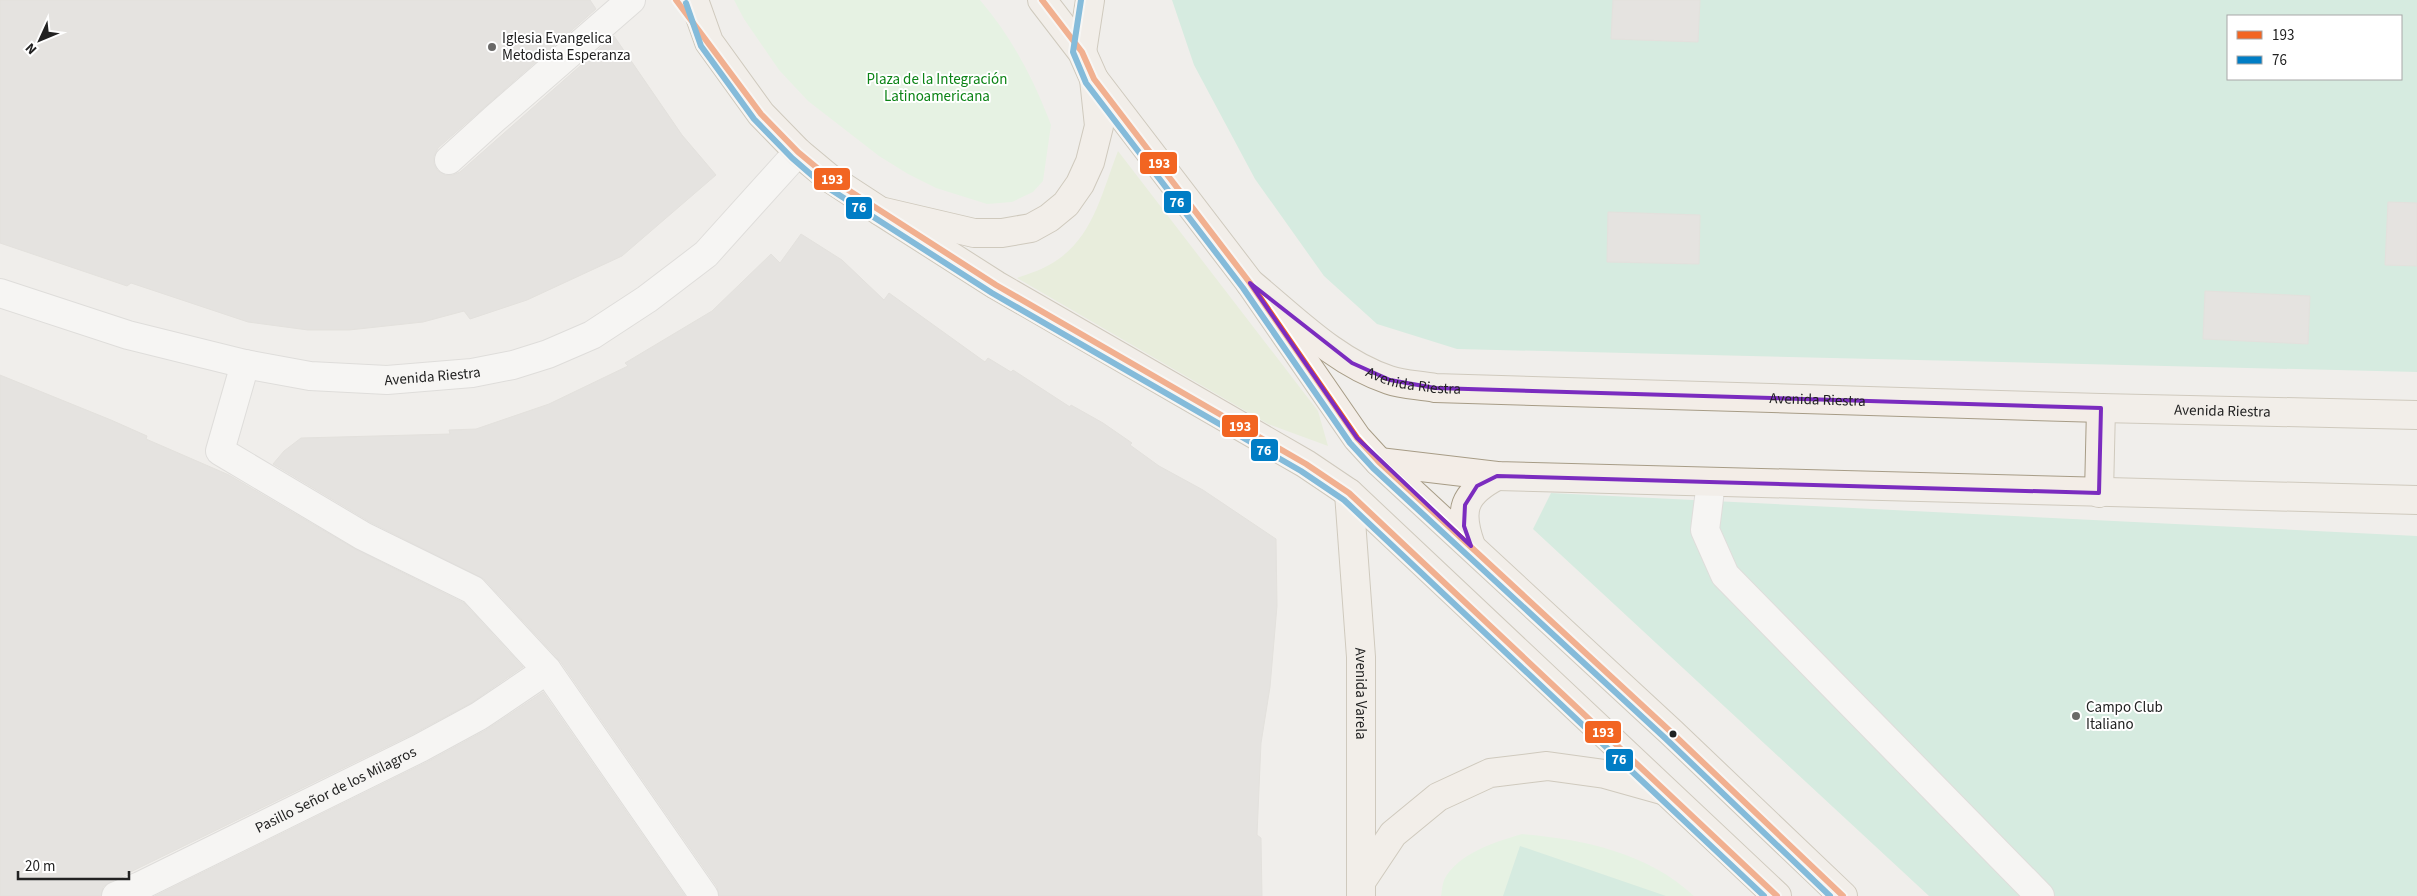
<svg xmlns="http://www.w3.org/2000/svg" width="2417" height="896" viewBox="0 0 2417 896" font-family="'Source Sans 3',sans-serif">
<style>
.grass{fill:#ddeccb}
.park{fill:#daf5da}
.pitch{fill:#b7e6d2;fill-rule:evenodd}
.building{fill:#d7d4d2;stroke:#d3d0cc}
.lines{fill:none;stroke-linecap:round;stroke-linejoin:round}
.minor-casing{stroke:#c9c8c7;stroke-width:30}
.major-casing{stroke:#a79c86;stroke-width:30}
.minor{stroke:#fdfcfc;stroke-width:28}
.major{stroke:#f3ede7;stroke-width:28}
.bus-1-casing{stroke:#fff;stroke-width:10}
.bus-2-casing{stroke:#fff;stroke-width:10}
.bus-1{stroke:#f26522;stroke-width:6}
.bus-2{stroke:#007dc5;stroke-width:6}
.marked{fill:none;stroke:#7b2cbf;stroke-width:4;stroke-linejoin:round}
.poi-dot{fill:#6a6968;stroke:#fff;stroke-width:2}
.bus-dot{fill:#222;stroke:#fff;stroke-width:2}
.labels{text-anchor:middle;stroke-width:4;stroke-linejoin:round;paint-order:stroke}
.poi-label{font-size:15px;fill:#222;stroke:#fff;text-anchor:start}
.park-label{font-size:15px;fill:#0c8416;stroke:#fff}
.street-label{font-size:15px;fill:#222;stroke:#fff}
.line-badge{stroke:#fff;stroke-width:2}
.badge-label{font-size:14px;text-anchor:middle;font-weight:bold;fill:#fff}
</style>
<rect width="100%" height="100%" fill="#f0eeeb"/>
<!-- grass -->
<path class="grass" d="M 1118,151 L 1318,411 L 1328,446 L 1268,424 L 1017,278 C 1027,274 1039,271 1049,265 C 1093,241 1101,194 1118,151 Z"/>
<!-- park -->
<path class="park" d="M 734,0 L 980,0 C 1010,35 1031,74 1048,117 L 1051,125 L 1043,181 L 1033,192 L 1012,202 L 987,204 L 936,188 L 908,174 L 879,156 L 808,101 L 779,70 L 744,19 Z
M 1522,834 C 1583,839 1649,853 1694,896 L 1441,896 C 1442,891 1442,885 1444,880 C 1458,853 1495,842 1522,834 Z"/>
<!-- pitch -->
<path class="pitch" d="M 1172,0 L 2417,0 L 2417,372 L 1457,349 L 1377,324 L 1324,276 L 1255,179 L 1194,65 ZM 2228,16 L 2401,16 L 2401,79 L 2228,79 Z
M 1551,493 L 2417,536 L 2417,896 L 1929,896 L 1533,529 Z
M 1520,846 L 1666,896 L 1503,896 Z"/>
<!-- building -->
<path class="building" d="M 0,0 L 590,0 L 596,9 L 438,148 L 434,156 L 434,164 L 437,170 L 445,175 L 453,175 L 460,172 L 614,36 L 682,135 L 716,175 L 622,256 L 527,300 L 470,319 L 464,311 L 423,322 L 349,330 L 308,330 L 248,322 L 131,283 L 127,286 L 0,243 Z
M 1613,0 L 1700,0 L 1698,42 L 1611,39 Z
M 2388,202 L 2417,203 L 2417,266 L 2385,265 Z
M 1608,212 L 1700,215 L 1699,264 L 1607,262 Z
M 801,234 L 842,260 L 884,300 L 889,293 L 985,362 L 988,358 L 1011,372 L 1013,370 L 1070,407 L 1071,405 L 1103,423 L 1132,443 L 1130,445 L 1159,466 L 1203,490 L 1276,539 L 1277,606 L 1270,687 L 1261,743 L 1257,835 L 1261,838 L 1262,896 L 719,896 L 717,887 L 560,661 L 484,579 L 370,522 L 273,464 L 284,451 L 301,438 L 450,434 L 449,430 L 476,429 L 549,404 L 628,366 L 625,363 L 712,311 L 771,254 L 780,263 Z
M 2205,291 L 2310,296 L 2308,344 L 2203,339 Z
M 0,375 L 111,420 L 147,436 L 146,439 L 229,475 L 355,549 L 464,603 L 523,667 L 471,703 L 413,734 L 110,882 L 103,887 L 101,896 L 0,896 Z
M 543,692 L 685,896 L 155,896 L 427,762 L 486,730 Z"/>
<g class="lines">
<defs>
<g id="minor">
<path d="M 449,160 L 494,119 L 631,0"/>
<path id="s1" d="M 0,293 L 128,335 L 245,364 L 310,376 L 387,380 L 472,373 L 513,365 L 548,354 L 592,335 L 647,299 L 706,254 L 798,152"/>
<path d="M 245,364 L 220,451 L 363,536 L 473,590 L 547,670 L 704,896"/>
<path d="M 1711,482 L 1705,530 L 1725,575 L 2040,896"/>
<path id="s2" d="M 116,896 L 140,886 L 420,748 L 479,716 L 547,670"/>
</g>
<g id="major">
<path d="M 694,0 L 709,42 L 761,114 L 798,152 L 828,177 L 880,211 L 974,233 L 1002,233 L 1031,228 L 1049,218 L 1066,204 L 1080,184 L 1090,162 L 1099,126 L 1094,79 L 1082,52 L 1042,0"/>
<path d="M 1082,52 L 1090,0"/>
<path d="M 1094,79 L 1250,283 L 1357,438 L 1379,462 L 1671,732 L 1843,896"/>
<path d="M 880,211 L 996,285 L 1306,464 L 1349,493 L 1777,896"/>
<path id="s3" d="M 1250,283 C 1293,318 1335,362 1389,380 C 1403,385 1420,385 1435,388 L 2101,408 L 2417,415"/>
<path d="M 1379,462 L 1497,476 L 2417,500"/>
<path id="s4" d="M 1349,493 L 1361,657 L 1361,896"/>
<path d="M 2099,493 L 2101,408"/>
<path d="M 1471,546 C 1458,510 1463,494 1497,476"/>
<path d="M 1361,882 L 1393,834 L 1438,797 L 1490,773 L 1547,766 L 1605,774 L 1662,790"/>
</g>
</defs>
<!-- minor casing -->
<use href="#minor" class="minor-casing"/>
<!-- major casing -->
<use href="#major" class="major-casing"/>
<!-- minor -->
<use href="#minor" class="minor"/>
<!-- major -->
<use href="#major" class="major"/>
<defs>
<path id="bus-1" d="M 676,0 L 761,114 L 798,152 L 828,177 L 996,285 L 1306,464 L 1349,493 L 1777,896
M 1042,0 L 1082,52 L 1094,79 L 1250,283 L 1357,438 L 1379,462 L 1671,732 L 1843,896"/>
<path id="bus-2" d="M 1081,0 L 1073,52 L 1086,83 L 1243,288 L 1350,443 L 1373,468 L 1665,738 L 1830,896
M 686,3 L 701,46 L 754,119 L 792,158 L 822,184 L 992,293 L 1301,471 L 1344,500 L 1764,896"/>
</defs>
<!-- bus-1 casing -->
<use href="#bus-1" class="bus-1-casing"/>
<!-- bus-2 casing -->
<use href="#bus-2" class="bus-2-casing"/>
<!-- bus-1 -->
<use href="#bus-1" class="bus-1"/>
<!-- bus-2 -->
<use href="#bus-2" class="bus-2"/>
</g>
<!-- marked area -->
<path d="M0 0H2417V896H0ZM 1250,283 L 1352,363 L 1390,380 L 1435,388 L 2101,408 L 2099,493 L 1497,476 L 1477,486 L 1465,505 L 1464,526 L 1471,546 L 1357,438 Z" fill="#f0eeeb" fill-opacity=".55" fill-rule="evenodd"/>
<path class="marked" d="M 1250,283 L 1352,363 L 1390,380 L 1435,388 L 2101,408 L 2099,493 L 1497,476 L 1477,486 L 1465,505 L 1464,526 L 1471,546 L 1357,438 Z"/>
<!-- markers -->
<g class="poi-dot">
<circle cx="492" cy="47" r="5"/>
<circle cx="2076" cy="716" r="5"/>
</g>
<circle class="bus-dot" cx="1673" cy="734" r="4.5"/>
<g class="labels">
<!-- poi labels -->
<g class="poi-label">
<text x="502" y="43">Iglesia Evangelica<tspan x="502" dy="17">Metodista Esperanza</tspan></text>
<text x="2086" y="712">Campo Club<tspan x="2086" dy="17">Italiano</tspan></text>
</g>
<!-- park labels -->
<g class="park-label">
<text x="937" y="84">Plaza de la Integración<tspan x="937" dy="17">Latinoamericana</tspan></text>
</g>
<!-- street labels -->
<g class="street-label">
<text dy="5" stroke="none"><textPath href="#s1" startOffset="444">Avenida Riestra</textPath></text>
<text dy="5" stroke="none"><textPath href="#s3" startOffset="195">Avenida Riestra</textPath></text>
<text dy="5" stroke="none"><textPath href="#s3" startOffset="600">Avenida Riestra</textPath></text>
<text dy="5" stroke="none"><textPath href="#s3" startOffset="1005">Avenida Riestra</textPath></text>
<text dy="5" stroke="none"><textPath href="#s4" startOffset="201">Avenida Varela</textPath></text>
<text dy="5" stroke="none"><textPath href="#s2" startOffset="244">Pasillo Señor de los Milagros</textPath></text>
</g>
</g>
<g class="line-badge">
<rect x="1139" y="151" width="39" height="24" rx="5" fill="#f26522"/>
<rect x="813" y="167" width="38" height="24" rx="5" fill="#f26522"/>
<rect x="1163" y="190" width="29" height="24" rx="5" fill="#007dc5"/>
<rect x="845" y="196" width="28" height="24" rx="5" fill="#007dc5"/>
<rect x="1221" y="414" width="38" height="24" rx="5" fill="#f26522"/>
<rect x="1250" y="438" width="29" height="24" rx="5" fill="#007dc5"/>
<rect x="1584" y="720" width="38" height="24" rx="5" fill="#f26522"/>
<rect x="1605" y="748" width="29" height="24" rx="5" fill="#007dc5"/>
</g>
<g class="badge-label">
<text x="1159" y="168">193</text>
<text x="832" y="184">193</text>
<text x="1177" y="207">76</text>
<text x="859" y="212">76</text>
<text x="1240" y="431">193</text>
<text x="1264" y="455">76</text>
<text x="1603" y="737">193</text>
<text x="1619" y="764">76</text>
</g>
<!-- legend -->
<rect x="2227" y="15" width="175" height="65" fill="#ffffff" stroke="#a7a7a7"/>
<rect x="2237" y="31" width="25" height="8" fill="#f26522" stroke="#a7a7a7"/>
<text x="2272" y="40" font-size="15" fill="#222222">193</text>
<rect x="2237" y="56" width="25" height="8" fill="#007dc5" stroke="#a7a7a7"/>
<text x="2272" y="65" font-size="15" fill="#222222">76</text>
<!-- north arrow -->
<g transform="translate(40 40) rotate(226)" stroke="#ffffff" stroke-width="4" paint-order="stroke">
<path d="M0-4L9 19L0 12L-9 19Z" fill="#222222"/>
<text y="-8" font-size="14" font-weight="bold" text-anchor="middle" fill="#222222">N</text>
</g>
<!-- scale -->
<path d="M18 871v8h111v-8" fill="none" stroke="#222222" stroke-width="2.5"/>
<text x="25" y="871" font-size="15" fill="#222222" stroke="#ffffff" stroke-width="4" paint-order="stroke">20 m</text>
</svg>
